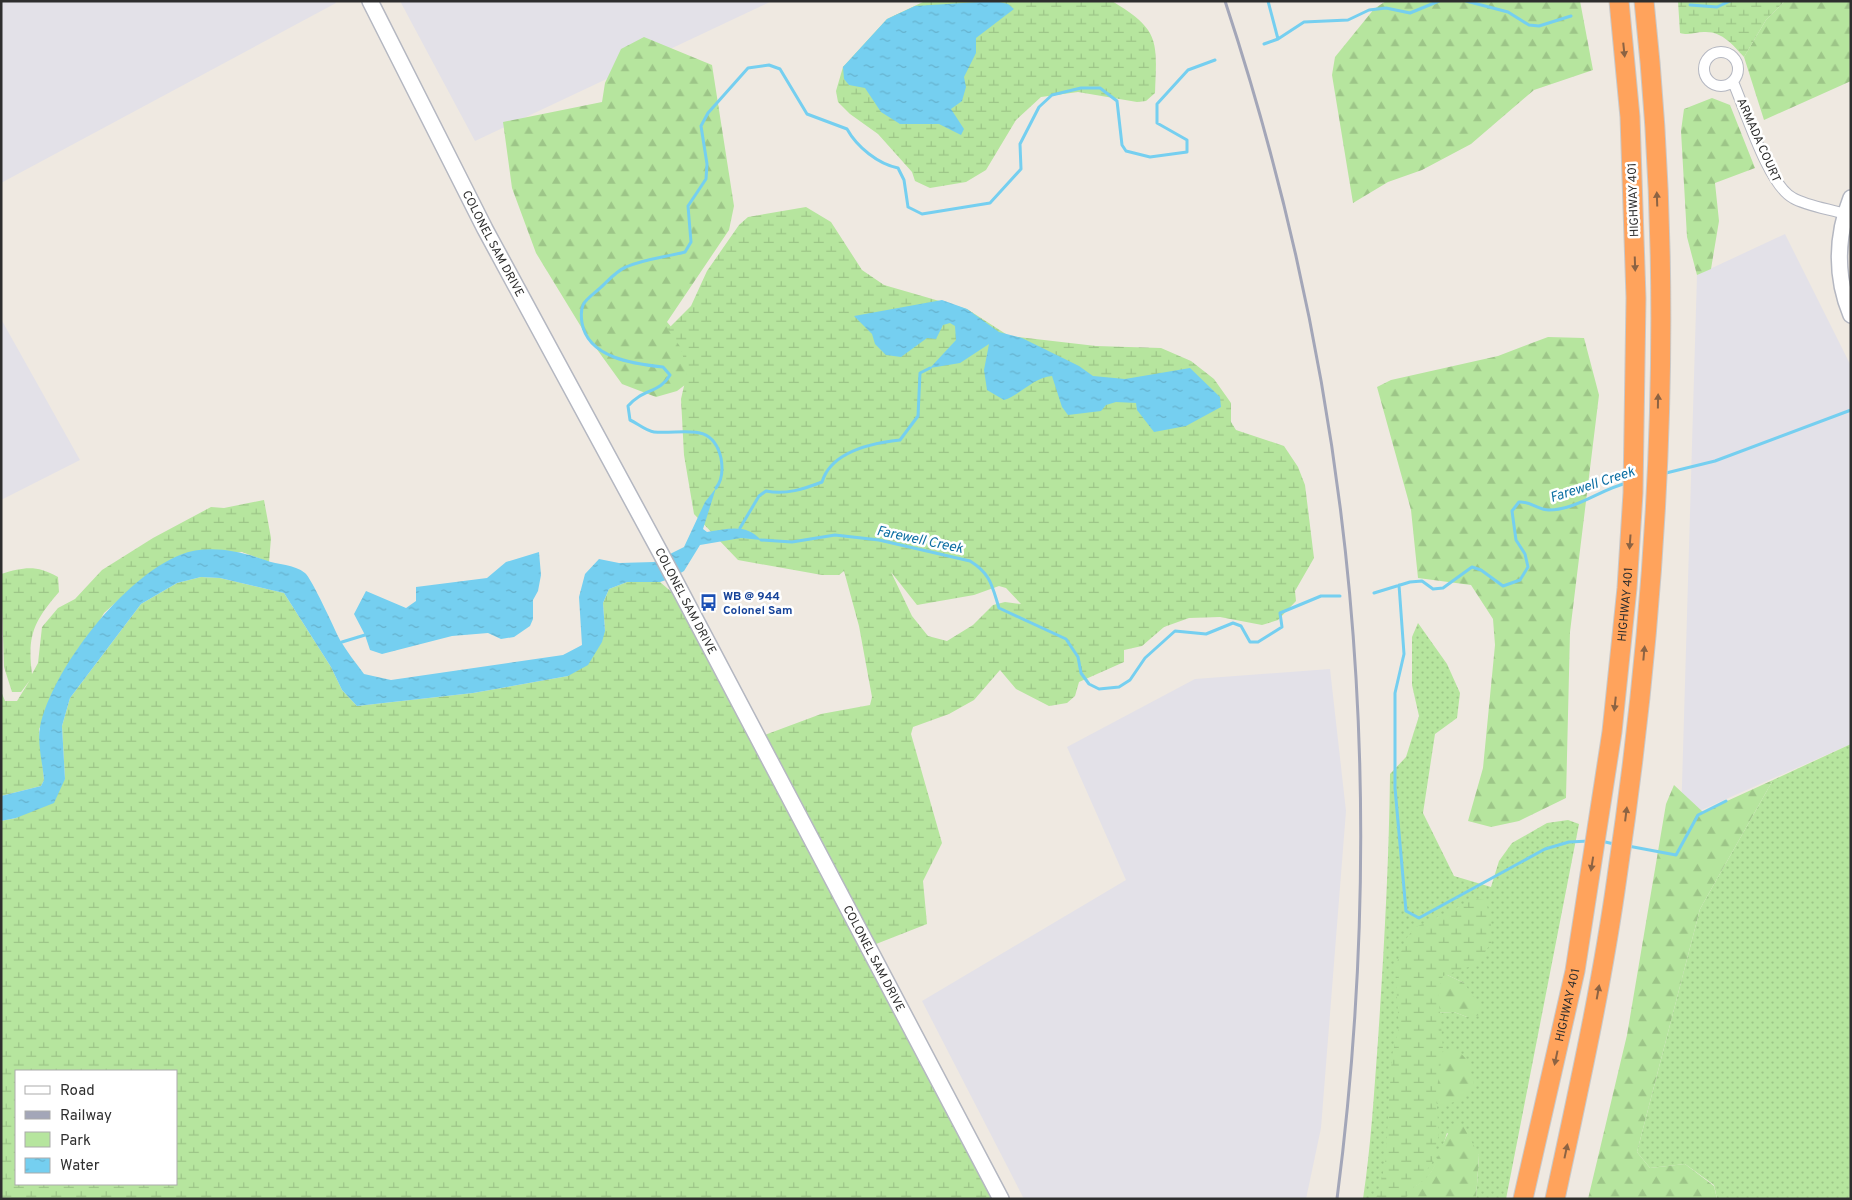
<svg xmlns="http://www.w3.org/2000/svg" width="1852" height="1200" viewBox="0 0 1852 1200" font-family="Overpass,sans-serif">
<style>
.industrial{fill:#e3e1e8}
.green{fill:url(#green-dots);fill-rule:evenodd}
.forest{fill:url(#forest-firs)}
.wetland{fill:url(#wetland-marsh);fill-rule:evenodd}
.water{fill:url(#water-ripples)}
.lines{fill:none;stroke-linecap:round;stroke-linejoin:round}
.stream{stroke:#75cff0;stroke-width:3}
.street-casing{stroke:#b4b7c1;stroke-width:12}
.secondary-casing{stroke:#b4b7c1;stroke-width:18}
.highway-casing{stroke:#c9c9c9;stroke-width:21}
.street{stroke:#fff;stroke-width:10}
.secondary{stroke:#fff;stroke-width:15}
.highway{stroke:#ffa35c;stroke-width:19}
.rail{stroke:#a3a6b8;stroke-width:3}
.oneway{fill:#8c6343}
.labels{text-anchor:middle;stroke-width:5;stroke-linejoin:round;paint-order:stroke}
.street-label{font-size:12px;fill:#2e2e2e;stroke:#fff}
.transit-label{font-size:12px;font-weight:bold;fill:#164399;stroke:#fff;text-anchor:start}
.water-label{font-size:14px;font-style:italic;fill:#0d6fa3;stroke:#fff}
</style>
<defs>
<pattern id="green-dots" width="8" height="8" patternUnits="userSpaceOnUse" patternTransform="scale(1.25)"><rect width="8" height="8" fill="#b6e59e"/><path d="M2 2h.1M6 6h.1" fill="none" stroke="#9dc588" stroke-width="1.8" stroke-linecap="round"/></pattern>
<pattern id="forest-firs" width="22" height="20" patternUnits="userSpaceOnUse" patternTransform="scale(1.25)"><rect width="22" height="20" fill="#b6e59e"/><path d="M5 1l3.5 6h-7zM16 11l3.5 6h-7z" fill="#9dc588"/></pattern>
<pattern id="wetland-marsh" width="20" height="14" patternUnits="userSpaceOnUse" patternTransform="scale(1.25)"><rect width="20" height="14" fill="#b6e59e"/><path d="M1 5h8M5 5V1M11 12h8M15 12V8" fill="none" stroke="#9dc588"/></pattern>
<pattern id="water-ripples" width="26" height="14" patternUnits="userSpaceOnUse" patternTransform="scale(1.25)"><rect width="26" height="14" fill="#75cff0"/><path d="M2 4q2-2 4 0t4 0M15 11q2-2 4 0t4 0" fill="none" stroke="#66b2ce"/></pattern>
</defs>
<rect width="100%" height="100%" fill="#efe9e1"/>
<!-- industrial -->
<path class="industrial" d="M 1,1 L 335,1 L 336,3 L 1,183 Z
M 400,1 L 772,1 L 475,141 Z
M 1785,234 L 1851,366 L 1851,744 L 1681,819 L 1697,275 Z
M 1,319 L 80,460 L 1,500 Z
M 1330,669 L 1346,811 L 1321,1128 L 1306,1199 L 1024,1199 L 922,1001 L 1126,880 L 1067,747 L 1195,679 Z"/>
<!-- green -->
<path class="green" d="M 1418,623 L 1447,664 L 1460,693 L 1457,718 L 1435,734 L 1423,813 L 1454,876 L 1491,887 L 1499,861 L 1512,843 L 1547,823 L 1568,820 L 1579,824 L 1506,1199 L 1476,1199 L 1479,1155 L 1447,1133 C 1442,1149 1437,1168 1425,1180 C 1416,1188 1406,1188 1399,1199 L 1363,1199 C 1371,1146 1374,1093 1378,1040 C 1384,951 1389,863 1390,774 L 1406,757 L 1419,716 L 1412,685 L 1412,637 ZM 1435,969 L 1464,983 L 1467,1017 L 1454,1012 L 1432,1013 Z
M 1851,744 L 1851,1199 L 1717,1199 L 1714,1185 L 1685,1164 L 1650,1168 L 1637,1152 L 1700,909 L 1773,780 Z"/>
<!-- forest -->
<path class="forest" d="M 1386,1 L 1580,1 L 1593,70 L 1534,90 L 1471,144 L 1422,170 L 1388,182 L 1353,203 L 1332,75 L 1335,57 L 1374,9 Z
M 1785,1 L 1851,1 L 1851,81 L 1764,120 L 1744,57 L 1766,20 Z
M 644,37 L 712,65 L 734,206 L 729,230 L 667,322 L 695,355 L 698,375 L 677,391 L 656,397 L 622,384 L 583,330 L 536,253 L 512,188 L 503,122 L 602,102 L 605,83 L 621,49 Z
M 1712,98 L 1730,105 L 1755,168 L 1715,183 L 1719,221 L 1711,269 L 1697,275 L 1687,237 L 1681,131 L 1684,109 Z
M 1548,337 L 1584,338 L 1599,395 L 1570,632 L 1566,798 L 1519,821 L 1491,827 L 1468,821 L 1483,768 L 1495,645 L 1493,619 L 1471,585 L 1418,578 L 1411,510 L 1377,387 L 1391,380 L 1498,356 Z
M 1773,780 L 1700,909 L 1637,1152 L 1650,1168 L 1685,1164 L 1714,1186 L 1717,1199 L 1588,1199 L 1627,1035 L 1666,804 L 1674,785 L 1703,812 Z
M 1435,969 L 1464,983 L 1480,1006 L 1481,1015 L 1467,1017 L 1454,1012 L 1432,1013 Z
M 1447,1050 C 1469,1051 1468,1065 1474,1083 C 1464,1101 1449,1108 1429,1102 L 1434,1056 Z
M 1455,1125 L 1463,1126 L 1479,1155 L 1476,1199 L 1399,1199 C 1406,1188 1415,1188 1424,1180 C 1441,1165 1439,1140 1455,1125 Z"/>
<!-- wetland -->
<path class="wetland" d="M 925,1 L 1112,1 C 1160,30 1157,40 1155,93 L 1146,101 L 1137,102 L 1078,92 L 1041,97 L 1016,120 L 986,170 L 966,182 L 930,188 L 915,181 L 912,172 L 878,134 L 850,114 L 838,102 L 836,91 L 843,67 L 887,19 Z
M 1678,1 L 1785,1 L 1766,20 L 1744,57 C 1733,45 1722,31 1704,32 C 1695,32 1689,36 1680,33 Z
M 806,207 L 831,222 L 862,270 L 884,285 L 967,309 L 1009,336 L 1096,346 L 1161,348 L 1191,361 L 1214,379 L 1231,403 L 1231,422 L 1236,430 L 1284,446 L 1298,467 L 1305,485 L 1314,558 L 1295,591 L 1296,601 L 1278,620 L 1262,625 L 1220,617 L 1189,618 L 1164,627 L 1142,646 L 1124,650 L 1124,662 L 1079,682 L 1075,696 L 1067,703 L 1049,706 L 1016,689 L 1000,670 L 974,700 L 949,714 L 913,727 L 911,734 L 942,843 L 923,881 L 927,924 L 871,946 L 1001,1199 L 1,1199 L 1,821 L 16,818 L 65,779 L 62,726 L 70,698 L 141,604 L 177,583 L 201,577 L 220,578 L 284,593 L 331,667 L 342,690 L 357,706 L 473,693 L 568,676 L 605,631 L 603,603 L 609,589 L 627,582 L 660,582 L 682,601 L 754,739 L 821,714 L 870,705 L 872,697 L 859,626 L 844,571 L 839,575 L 822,575 L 738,560 L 694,514 L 684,455 L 681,399 L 687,373 L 681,348 L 668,329 L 691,306 L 707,271 L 739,225 L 748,217 ZM 891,572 L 917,605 L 974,595 L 999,586 L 1006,588 L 1021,604 L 1005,602 L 993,605 L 973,625 L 947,641 L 928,636 L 912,616 ZM 16,1071 L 176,1071 L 176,1184 L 16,1184 Z
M 264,500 L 271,538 L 269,562 L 242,552 L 181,555 L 148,574 L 104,613 L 39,729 L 44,780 L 41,786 L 1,796 L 1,691 L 5,701 L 17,701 L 30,680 L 21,692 L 12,692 L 4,667 L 1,574 C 25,567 36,565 58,577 L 59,592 C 34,621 27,635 32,674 L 38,663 L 42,627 L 58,608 L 75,599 L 102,570 L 153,538 L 211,507 L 224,508 Z
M 1475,899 L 1485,900 L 1491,919 L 1491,943 L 1477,964 L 1443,976 L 1438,991 L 1443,1049 L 1436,1095 L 1439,1134 L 1432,1163 L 1405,1199 L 1376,1199 L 1385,1165 L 1392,1055 L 1399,1028 L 1395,967 L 1406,939 L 1414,928 Z"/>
<!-- water -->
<path class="water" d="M 995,1 L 1008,4 L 1014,9 L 976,38 L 976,53 L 964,77 L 966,87 L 962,101 L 951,109 L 964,129 L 961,135 L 939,124 L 900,124 L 881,112 L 865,88 L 849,85 L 844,79 L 843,67 L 887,19 L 915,6 Z
M 942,300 L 967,309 L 999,332 L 1022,338 L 1079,366 L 1093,376 L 1125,379 L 1190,368 L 1220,397 L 1221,407 L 1186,426 L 1154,432 L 1137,410 L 1136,403 L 1116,402 L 1106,405 L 1101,411 L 1068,415 L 1062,407 L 1052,376 C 1034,377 1022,394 1004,400 L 987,390 L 984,370 L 989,344 L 960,363 L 930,368 L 956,340 L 955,326 L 950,323 L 943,325 L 936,339 L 927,338 L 901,357 L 886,355 L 875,344 L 872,334 L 854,316 Z
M 716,488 L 703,529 L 707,532 C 728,529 746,523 761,540 L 741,538 L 700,545 L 684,571 L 672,578 L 660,582 L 627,582 L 609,589 L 603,603 L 605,631 L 602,642 L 588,665 L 568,676 L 473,693 L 357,706 L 342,690 L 331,667 L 284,593 L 220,578 L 201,577 L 177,583 L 141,604 L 70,698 L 62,726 L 65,779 L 54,803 L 16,818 L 1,821 L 1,796 L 41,786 L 44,780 C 43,765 37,743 40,727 C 52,669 124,577 180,555 C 207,544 239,551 265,560 C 278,565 294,564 305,573 C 312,579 334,628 340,640 C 347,652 356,663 364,674 L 391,680 L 563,655 L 582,645 L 579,597 L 585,574 L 599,559 L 619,563 L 654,562 L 684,547 L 705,502 Z
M 539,552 L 541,575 L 538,591 L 533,600 L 533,619 L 530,626 L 514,637 L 501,639 L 488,633 L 452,636 L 382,654 L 370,650 L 365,635 L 354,614 L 366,591 L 406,608 L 416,601 L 416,587 L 487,578 L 506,562 Z"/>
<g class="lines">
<!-- stream -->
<path class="stream" d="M 1268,1 L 1278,39
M 1466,1 L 1508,12 L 1529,25 L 1539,26 L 1571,16
M 1690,5 L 1717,7 L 1730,1
M 1264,44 L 1278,39 L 1304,22 L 1348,20 L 1369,10 L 1386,8 L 1410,13 L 1439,1
M 1662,474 L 1715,461 L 1851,410
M 716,488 C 723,479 723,469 721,458 C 712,420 681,435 654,432 C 646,431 637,423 630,420 L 628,406 C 642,389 660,393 670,375 L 663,367 C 634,364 588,358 582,323 C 579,303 585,301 599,289 C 607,282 616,271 626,267 C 644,259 666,257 685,252 L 691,242 L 688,206 L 706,179 L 707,164 L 701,126 L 708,113 L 748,68 L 769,65 L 780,69 L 807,114 L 847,129 C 857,147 878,164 898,168 L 904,180 L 908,207 L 922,214 L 990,203 L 1021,169 L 1020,144 L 1039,107 L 1052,95 L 1081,88 L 1100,88 L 1117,101 L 1122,145 L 1126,151 L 1150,157 L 1187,152 L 1187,140 L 1157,123 L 1157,104 L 1188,70 L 1215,60
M 740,528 L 759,496 L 766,491 C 786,495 804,489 822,482 C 831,452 872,443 900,440 L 918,416 L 920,373 L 930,368
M 761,540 L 792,542 L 835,535 L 879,540 L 970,561 C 991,574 992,586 999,608 L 1066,639 L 1078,657 L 1081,673 L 1089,684 L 1099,689 L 1119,687 L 1130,680 L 1145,658 L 1175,631 L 1206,634 L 1233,623 L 1241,626 L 1250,642 L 1258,642 L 1282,627 L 1280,613 L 1321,596 L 1340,596
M 1399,585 L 1404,654 L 1395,693 L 1395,788 L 1406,911 L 1419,918 L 1545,849 L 1569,842 L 1589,841
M 1374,593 L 1410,582 L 1422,581 L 1433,589 L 1443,588 L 1472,567 L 1481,570 L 1503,586 L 1520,580 L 1528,567 L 1525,554 L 1516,540 L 1512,511 L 1519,502 C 1530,501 1538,510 1549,510 C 1576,510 1601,489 1627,483
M 342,642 L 365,635
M 1601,841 L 1614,844
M 1628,846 L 1676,855 L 1698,815 L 1726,801"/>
<defs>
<path id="street" d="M1704 69a17 17 0 1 1 34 0a17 17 0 1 1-34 0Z
M 1733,82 C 1745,109 1768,185 1793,198 C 1807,206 1829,209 1845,214"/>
<g id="secondary">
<path id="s1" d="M 370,1 L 485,229 L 660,552 L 1001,1199"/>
<path d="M 1851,198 C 1836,236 1835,277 1851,315"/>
</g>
<g id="highway">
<path id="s2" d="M 1523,1199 L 1575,971 L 1612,732 L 1627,588 L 1633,493 L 1636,298 L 1630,117 L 1619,1"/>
<path d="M 1555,1199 C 1578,1092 1602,985 1617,877 C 1660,589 1676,292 1644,1"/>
</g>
</defs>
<!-- street casing -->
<use href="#street" class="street-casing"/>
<!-- secondary casing -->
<use href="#secondary" class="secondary-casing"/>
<!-- highway casing -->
<use href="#highway" class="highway-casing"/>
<!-- street -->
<use href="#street" class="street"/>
<!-- secondary -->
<use href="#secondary" class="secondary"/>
<!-- highway -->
<use href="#highway" class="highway"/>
<!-- rail -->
<path class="rail" d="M 1225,1 C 1355,394 1390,789 1337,1199"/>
</g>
<!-- one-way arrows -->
<defs><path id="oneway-solid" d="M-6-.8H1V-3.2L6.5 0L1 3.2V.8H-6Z" transform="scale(1.25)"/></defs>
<g class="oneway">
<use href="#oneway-solid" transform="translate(1624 50) rotate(84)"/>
<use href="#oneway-solid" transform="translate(1657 199) rotate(-92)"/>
<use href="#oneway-solid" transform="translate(1635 264) rotate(88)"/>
<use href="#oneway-solid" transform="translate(1658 401) rotate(-89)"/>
<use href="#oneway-solid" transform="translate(1630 542) rotate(94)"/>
<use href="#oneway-solid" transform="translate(1644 653) rotate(-85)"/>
<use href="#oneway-solid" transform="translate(1615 704) rotate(96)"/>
<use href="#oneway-solid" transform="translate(1626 814) rotate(-83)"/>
<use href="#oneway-solid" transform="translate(1592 864) rotate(99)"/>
<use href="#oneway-solid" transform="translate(1598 992) rotate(-80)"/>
<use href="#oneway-solid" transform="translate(1556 1058) rotate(102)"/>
<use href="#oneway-solid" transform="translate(1566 1151) rotate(-78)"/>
</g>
<!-- icons -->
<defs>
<symbol id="bus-bare" viewBox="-9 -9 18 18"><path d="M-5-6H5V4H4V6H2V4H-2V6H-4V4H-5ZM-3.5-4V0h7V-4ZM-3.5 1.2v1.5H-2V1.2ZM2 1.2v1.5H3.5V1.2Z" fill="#1a4fb4" stroke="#fff" stroke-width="2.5" paint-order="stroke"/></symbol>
</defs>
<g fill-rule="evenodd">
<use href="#bus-bare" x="696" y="590" width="25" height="25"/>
</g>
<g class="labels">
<!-- street labels -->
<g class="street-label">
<text transform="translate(1759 140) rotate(66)" y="4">ARMADA COURT</text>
<text transform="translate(1633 200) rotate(-92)" y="4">HIGHWAY 401</text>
<text dy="4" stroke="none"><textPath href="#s1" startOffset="272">COLONEL SAM DRIVE</textPath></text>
<text dy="4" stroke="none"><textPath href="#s1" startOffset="678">COLONEL SAM DRIVE</textPath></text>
<text dy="4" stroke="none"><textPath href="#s2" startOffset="604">HIGHWAY 401</textPath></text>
<text dy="4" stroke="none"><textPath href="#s1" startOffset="1082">COLONEL SAM DRIVE</textPath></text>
<text dy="4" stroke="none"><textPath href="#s2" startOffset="199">HIGHWAY 401</textPath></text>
</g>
<!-- transit labels -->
<g class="transit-label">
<text x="723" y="600">WB @ 944<tspan x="723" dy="14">Colonel Sam</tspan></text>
</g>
<!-- water labels -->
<g class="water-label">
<text transform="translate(1592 484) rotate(-18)" y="5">Farewell Creek</text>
<text transform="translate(920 539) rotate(12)" y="5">Farewell Creek</text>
</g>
</g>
<!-- border -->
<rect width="1852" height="1200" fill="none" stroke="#2e2e2e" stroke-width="5"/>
<!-- legend -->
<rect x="15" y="1070" width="162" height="115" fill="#ffffff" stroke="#ababab"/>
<rect x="25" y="1086" width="25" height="8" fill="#ffffff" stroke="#ababab"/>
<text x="60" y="1095" font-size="15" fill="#2e2e2e">Road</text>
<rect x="25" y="1111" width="25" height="8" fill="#a3a6b8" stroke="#ababab"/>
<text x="60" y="1120" font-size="15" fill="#2e2e2e">Railway</text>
<rect x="25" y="1132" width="25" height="15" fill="#b6e59e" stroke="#ababab"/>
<text x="60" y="1145" font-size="15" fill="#2e2e2e">Park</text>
<rect x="25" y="1158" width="25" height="15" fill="url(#water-ripples)" stroke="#ababab"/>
<text x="60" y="1170" font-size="15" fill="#2e2e2e">Water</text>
</svg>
